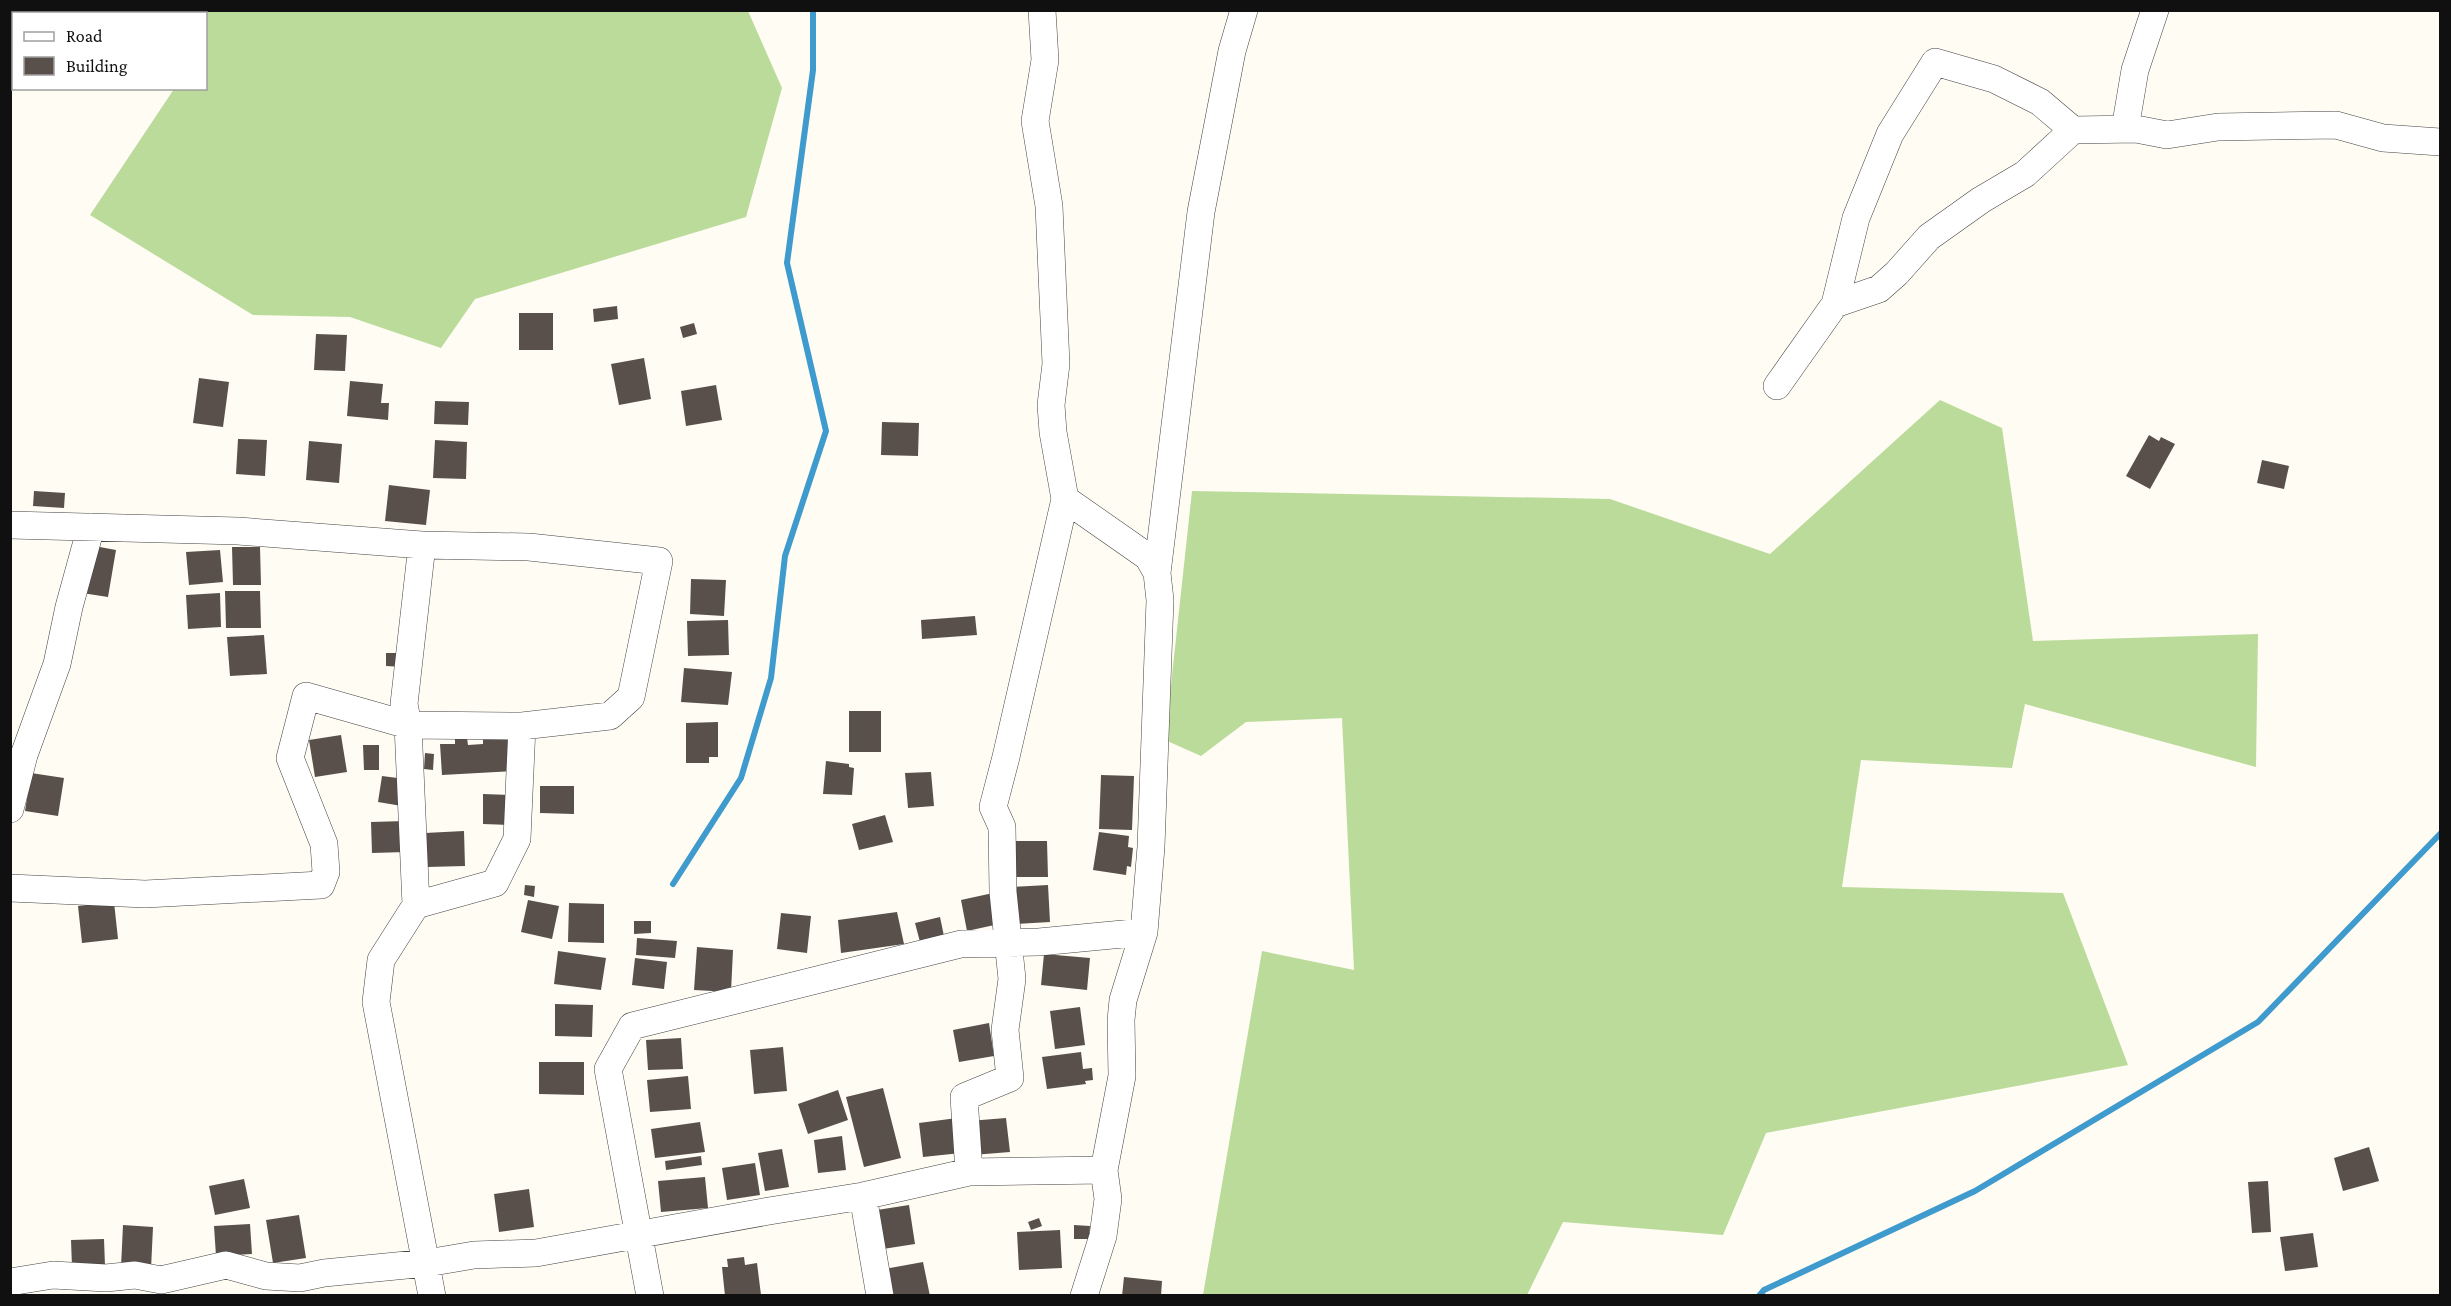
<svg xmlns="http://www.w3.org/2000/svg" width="2451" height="1306" viewBox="0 0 2451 1306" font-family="'Crimson Pro',serif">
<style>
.forest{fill:#bbdb9b}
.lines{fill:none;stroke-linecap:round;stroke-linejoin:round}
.stream{stroke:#3f9bcd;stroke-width:6}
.building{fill:#59504c}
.minor-casing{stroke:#434343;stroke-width:28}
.minor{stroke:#fff;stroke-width:27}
</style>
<rect width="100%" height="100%" fill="#fffcf3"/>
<!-- forest -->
<path class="forest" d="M 207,11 L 748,11 L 782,88 L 746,217 L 475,299 L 441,348 L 350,317 L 253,315 L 90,215 L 174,89 L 206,88 Z
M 1940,400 L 2002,428 L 2033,641 L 2258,634 L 2256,767 L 2025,704 L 2012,768 L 1861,760 L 1842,887 L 2063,893 L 2128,1065 L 1766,1133 L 1723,1235 L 1563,1222 L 1527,1295 L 1203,1295 L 1262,951 L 1354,970 L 1342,718 L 1246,722 L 1201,756 L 1165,740 L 1192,491 L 1610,499 L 1770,554 Z"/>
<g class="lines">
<!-- stream -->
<path class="stream" d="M 673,884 L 741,778 L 771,678 L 785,556 L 826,431 L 787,263 L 813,70 L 813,10
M 1759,1296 L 1764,1290 L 1975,1191 L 2258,1022 L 2440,834"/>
</g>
<!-- building -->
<path class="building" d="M 617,306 L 618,319 L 594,322 L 593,309 Z
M 519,313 L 553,313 L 553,350 L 519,350 Z
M 694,323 L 697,334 L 683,338 L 680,327 Z
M 316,334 L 347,335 L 345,371 L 314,370 Z
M 644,358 L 651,399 L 619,405 L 611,364 Z
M 199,378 L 229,382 L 223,427 L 193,423 Z
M 350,381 L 383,384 L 381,403 L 389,403 L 388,420 L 347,416 Z
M 716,385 L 722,420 L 686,426 L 681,391 Z
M 435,401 L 469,402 L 468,425 L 434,424 Z
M 882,422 L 919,423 L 918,456 L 881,455 Z
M 2149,435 L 2159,441 L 2161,437 L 2175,444 L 2150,489 L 2126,476 Z
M 238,439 L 267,440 L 265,476 L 236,474 Z
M 435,440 L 467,442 L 466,479 L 433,478 Z
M 309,441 L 342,444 L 339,483 L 306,480 Z
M 2262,460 L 2289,466 L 2284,489 L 2257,483 Z
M 389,485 L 430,490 L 426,525 L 385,521 Z
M 34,491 L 65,493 L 64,508 L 33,506 Z
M 89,545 L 116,550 L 108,597 L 82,593 Z
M 232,547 L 260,547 L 261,585 L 233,585 Z
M 220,550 L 223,582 L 189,585 L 186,552 Z
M 691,579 L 726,580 L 724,616 L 690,614 Z
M 225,591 L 260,591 L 261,628 L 226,628 Z
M 220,593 L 221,627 L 188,629 L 186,595 Z
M 975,616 L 977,635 L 922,639 L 921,620 Z
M 728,620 L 729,655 L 688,656 L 687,621 Z
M 264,635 L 267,674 L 230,676 L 227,637 Z
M 386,653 L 403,653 L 403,667 L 386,666 Z
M 684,668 L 732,672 L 728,705 L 681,702 Z
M 849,711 L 881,711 L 881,752 L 849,752 Z
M 718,722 L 718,757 L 709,757 L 709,763 L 686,763 L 686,723 Z
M 341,735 L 347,772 L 315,777 L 309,740 Z
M 511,736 L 513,771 L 442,775 L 440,744 L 455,744 L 455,739 L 467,738 L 468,745 L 483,744 L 483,737 Z
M 363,745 L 379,745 L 379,770 L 364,770 Z
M 425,753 L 434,754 L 433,770 L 424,769 Z
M 826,761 L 849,764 L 849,767 L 854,768 L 852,795 L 823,794 Z
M 931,772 L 934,806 L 908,808 L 905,773 Z
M 31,773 L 64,778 L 58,816 L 25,811 Z
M 1101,775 L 1134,776 L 1132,830 L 1099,829 Z
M 382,776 L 405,779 L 402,806 L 378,802 Z
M 540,786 L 574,786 L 574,814 L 540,813 Z
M 483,794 L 512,795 L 511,825 L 483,824 Z
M 885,815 L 893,842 L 859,850 L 852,824 Z
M 405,821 L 406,852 L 372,853 L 371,822 Z
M 464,831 L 465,866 L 427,867 L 425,833 Z
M 1099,832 L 1129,836 L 1128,847 L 1133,848 L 1131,867 L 1127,866 L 1126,875 L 1093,870 Z
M 1009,841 L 1047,841 L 1048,877 L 1009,877 Z
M 525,885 L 535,886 L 534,897 L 524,895 Z
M 1048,885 L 1050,922 L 1014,924 L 1012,887 Z
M 993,893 L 999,924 L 967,931 L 961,900 Z
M 528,900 L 559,906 L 552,939 L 521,932 Z
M 114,902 L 118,939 L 82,943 L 78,906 Z
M 569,903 L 604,904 L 604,943 L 568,942 Z
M 897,912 L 904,944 L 841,953 L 838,920 Z
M 781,913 L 811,916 L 807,953 L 777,949 Z
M 940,917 L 944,936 L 920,942 L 915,923 Z
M 634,921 L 651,921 L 651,933 L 634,934 Z
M 637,938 L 677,941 L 675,958 L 636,955 Z
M 697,947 L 733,950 L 731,992 L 694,990 Z
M 558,951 L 606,958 L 601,990 L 554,984 Z
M 1044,954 L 1090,958 L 1087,990 L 1041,985 Z
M 635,958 L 667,962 L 664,989 L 632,985 Z
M 555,1004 L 593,1005 L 592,1037 L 555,1036 Z
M 1080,1007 L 1085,1045 L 1055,1049 L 1050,1011 Z
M 989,1023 L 994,1056 L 959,1062 L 953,1030 Z
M 681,1038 L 683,1069 L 648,1070 L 646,1040 Z
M 783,1047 L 787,1091 L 754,1094 L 750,1050 Z
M 1081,1052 L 1083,1069 L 1092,1068 L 1093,1080 L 1085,1081 L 1086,1084 L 1047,1089 L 1042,1057 Z
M 539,1062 L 584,1062 L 584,1095 L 539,1094 Z
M 688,1076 L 691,1109 L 650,1112 L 647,1080 Z
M 883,1088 L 901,1158 L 864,1167 L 846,1097 Z
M 838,1090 L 848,1120 L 808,1134 L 798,1104 Z
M 957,1118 L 961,1153 L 923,1157 L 919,1123 Z
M 1006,1118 L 1010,1152 L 973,1155 L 969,1121 Z
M 700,1122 L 705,1152 L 655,1158 L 651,1129 Z
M 842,1136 L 846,1170 L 818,1173 L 814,1140 Z
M 2369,1147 L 2379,1181 L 2343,1191 L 2334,1158 Z
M 782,1149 L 789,1187 L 765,1191 L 758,1153 Z
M 701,1156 L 702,1165 L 666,1170 L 665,1161 Z
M 755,1163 L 760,1195 L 727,1200 L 722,1168 Z
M 705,1177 L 708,1208 L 661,1212 L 658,1181 Z
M 244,1179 L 250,1208 L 215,1215 L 209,1186 Z
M 2268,1181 L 2271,1232 L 2252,1233 L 2248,1182 Z
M 529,1189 L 534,1227 L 499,1232 L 494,1194 Z
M 909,1205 L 915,1244 L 883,1249 L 877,1210 Z
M 299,1215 L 306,1258 L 273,1263 L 266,1220 Z
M 1039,1218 L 1042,1226 L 1031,1230 L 1028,1222 Z
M 250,1224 L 252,1254 L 216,1256 L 214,1226 Z
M 123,1225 L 153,1227 L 151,1269 L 121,1267 Z
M 1074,1225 L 1090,1226 L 1089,1239 L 1074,1239 Z
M 1060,1230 L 1062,1268 L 1019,1270 L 1017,1232 Z
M 2313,1233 L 2318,1267 L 2285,1271 L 2280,1237 Z
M 104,1239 L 105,1266 L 72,1267 L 71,1240 Z
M 744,1257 L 745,1265 L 757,1263 L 761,1295 L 725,1296 L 722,1267 L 728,1267 L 727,1259 Z
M 923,1262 L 930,1296 L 884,1296 L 879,1270 Z
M 1124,1277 L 1162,1281 L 1161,1296 L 1122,1296 Z"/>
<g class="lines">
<defs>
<path id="minor" d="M 2125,129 L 2135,70 L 2155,10
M 1835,304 L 1879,289 L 1897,273 L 1929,237 L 1981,200 L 2025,174 L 2073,130 L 2136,129 L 2167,135 L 2218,127 L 2336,125 L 2383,138 L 2440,142
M 1777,386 L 1835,304 L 1856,218 L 1890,134 L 1935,62 L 1994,79 L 2040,102 L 2073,130
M 1065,499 L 1148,557 L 1157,573 L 1160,600 L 1151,847 L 1144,932 L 1123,1000 L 1121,1020 L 1122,1076 L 1104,1170 L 1108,1199 L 1103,1236 L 1084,1296
M 10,525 L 238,531 L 422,545 L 529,547 L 659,561 L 631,697 L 610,716 L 522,726 L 408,725 L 306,696 L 290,758 L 324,844 L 326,872 L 321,885 L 145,894 L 10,888
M 422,545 L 404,704 L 408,725 L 416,905 L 381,960 L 376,1002 L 432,1296
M 1157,573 L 1201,212 L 1232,51 L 1244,10
M 10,809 L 24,755 L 57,664 L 69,607 L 91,527
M 416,905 L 495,883 L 517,839 L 522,726
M 969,1172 L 1104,1170
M 10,1282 L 53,1275 L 106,1278 L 135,1275 L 161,1280 L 226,1265 L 266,1276 L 300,1278 L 324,1273 L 427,1263 L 474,1255 L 536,1253 L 769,1211 L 863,1196
M 650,1296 L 608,1069 L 632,1026 L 961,944 L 1039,942 L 1144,932
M 880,1296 L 863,1196 L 969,1172 L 964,1097 L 1010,1078 L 1005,1030 L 1012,979 L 1003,892 L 1002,827 L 993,807 L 1006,757 L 1065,499 L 1053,432 L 1051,405 L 1056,364 L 1049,206 L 1035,121 L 1045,60 L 1042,10"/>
</defs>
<!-- minor casing -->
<use href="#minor" class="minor-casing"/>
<!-- minor -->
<use href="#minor" class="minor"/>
</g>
<!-- border -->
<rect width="2451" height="1306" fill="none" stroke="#101010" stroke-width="24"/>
<!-- legend -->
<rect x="12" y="12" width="195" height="78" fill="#ffffff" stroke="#9f9f9f" stroke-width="1.5"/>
<rect x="24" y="32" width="30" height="9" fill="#ffffff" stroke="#9f9f9f" stroke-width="1.5"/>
<text x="66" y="42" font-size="18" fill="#101010">Road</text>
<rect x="24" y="57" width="30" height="18" fill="#59504c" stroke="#9f9f9f" stroke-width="1.5"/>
<text x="66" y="72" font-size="18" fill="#101010">Building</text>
</svg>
